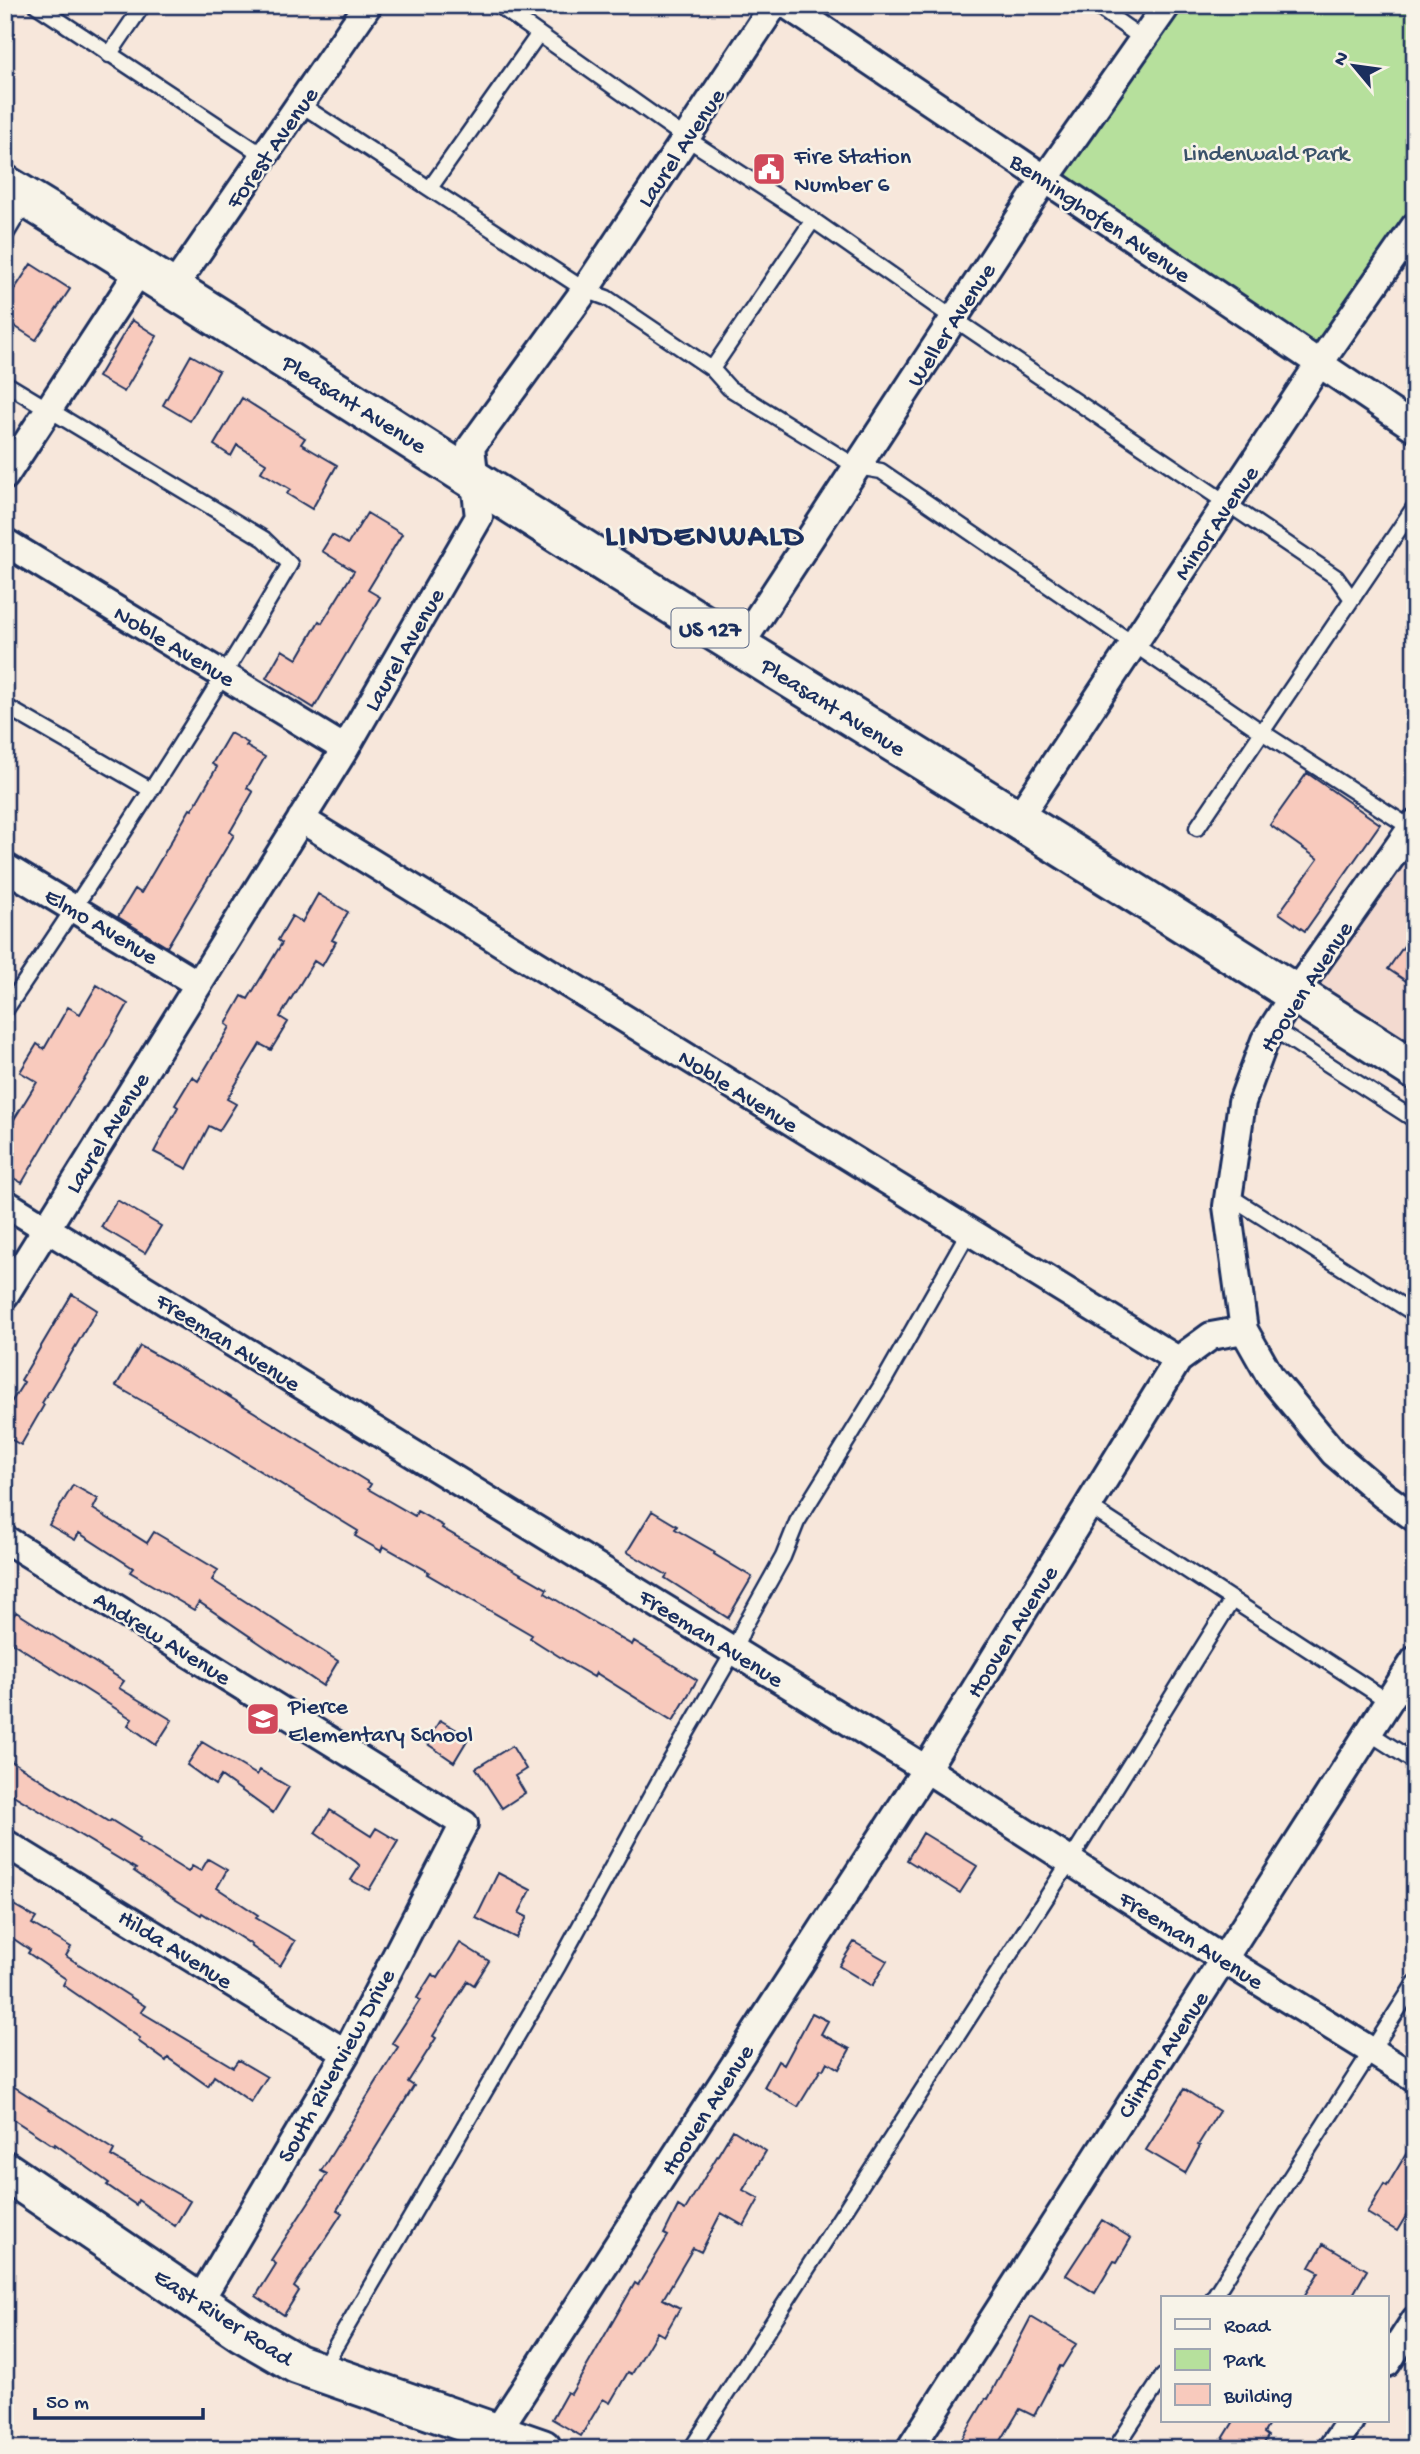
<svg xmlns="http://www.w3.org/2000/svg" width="1420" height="2454" viewBox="0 0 1420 2454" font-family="'Gochi Hand',sans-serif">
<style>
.built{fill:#f3dad0}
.green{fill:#b6e09c;stroke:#68887d;stroke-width:2}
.building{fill:#f8cabd;stroke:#1b2f5e;stroke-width:2}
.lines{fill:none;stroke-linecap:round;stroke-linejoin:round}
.lane-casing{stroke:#1b2f5e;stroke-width:19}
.street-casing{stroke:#1b2f5e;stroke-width:32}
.secondary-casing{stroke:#1b2f5e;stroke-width:44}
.primary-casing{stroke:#1b2f5e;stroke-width:44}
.lane{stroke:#f7f3e8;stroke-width:14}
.street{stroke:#f7f3e8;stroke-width:26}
.secondary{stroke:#f7f3e8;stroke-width:38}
.primary{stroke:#f7f3e8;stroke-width:38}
.labels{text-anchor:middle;stroke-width:5;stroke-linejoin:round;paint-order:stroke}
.shield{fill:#f7f3e8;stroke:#5d6a87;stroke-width:2}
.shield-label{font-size:23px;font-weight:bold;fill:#1b2f5e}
.street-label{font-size:24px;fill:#1b2f5e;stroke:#f7f3e8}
.park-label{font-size:24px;fill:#3a526a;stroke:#f7f3e8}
.poi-label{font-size:24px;fill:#1b2f5e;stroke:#f7f3e8;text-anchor:start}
.district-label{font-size:32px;font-weight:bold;letter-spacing:2px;fill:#1b2f5e;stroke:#f7f3e8}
</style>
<rect width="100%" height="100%" fill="#f7e7db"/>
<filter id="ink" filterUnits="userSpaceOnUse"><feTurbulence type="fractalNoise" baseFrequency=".0143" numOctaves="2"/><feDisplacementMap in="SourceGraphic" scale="14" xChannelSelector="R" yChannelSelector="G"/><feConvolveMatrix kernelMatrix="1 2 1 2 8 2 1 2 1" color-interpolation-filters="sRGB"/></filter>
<g filter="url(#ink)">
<!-- built -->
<path class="built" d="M 1415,823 L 1415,1070 L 1295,993 Z"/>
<!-- green -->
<path class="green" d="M 1167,5 L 1415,5 L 1415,226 L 1319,364 L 1045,179 Z"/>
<!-- building -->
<path class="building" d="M 31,264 L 70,289 L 36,340 L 5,320 L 5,304 Z
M 132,320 L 157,336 L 124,392 L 98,377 Z
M 191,355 L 219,371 L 190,421 L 163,405 Z
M 242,398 L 305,438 L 301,444 L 337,465 L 312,509 L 287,494 L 290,489 L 261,472 L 266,463 L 237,445 L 231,456 L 214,445 Z
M 367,513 L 402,534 L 368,590 L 380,597 L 314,708 L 266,678 L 282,650 L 297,659 L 319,621 L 322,623 L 354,571 L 322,551 L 332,535 L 348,544 Z
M 230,733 L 248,743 L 246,746 L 265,757 L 247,788 L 253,792 L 230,832 L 234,835 L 167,947 L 118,917 L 135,889 L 141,893 L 190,809 L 192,810 L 217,767 L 212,764 Z
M 1307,773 L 1380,824 L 1305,931 L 1279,913 L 1318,859 L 1270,825 Z
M 318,894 L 348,912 L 332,940 L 336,942 L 322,966 L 314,961 L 280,1017 L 288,1022 L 271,1050 L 260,1044 L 227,1099 L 236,1104 L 219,1131 L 209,1126 L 187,1169 L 154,1152 L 178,1107 L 175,1105 L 192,1077 L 198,1081 L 230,1027 L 226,1024 L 242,996 L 248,999 L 282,943 L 278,940 L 292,916 L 302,922 Z
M 1415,930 L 1415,987 L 1388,969 Z
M 97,985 L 128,1004 L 96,1061 L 70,1101 L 22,1183 L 5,1173 L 5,1134 L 37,1082 L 20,1072 L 37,1044 L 44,1049 L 68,1007 L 80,1014 Z
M 117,1200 L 161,1226 L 145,1253 L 101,1227 Z
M 72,1294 L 97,1310 L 42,1403 L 44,1405 L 21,1445 L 5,1436 L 5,1412 L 24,1382 L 21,1380 Z
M 140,1346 L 202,1380 L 371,1484 L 368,1489 L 415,1516 L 417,1511 L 443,1526 L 442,1528 L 547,1589 L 545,1593 L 579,1614 L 632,1645 L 634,1641 L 697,1680 L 673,1721 L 596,1673 L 594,1677 L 568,1662 L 530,1638 L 532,1635 L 427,1574 L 429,1572 L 383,1546 L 381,1551 L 355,1536 L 358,1531 L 186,1426 L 116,1386 Z
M 73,1485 L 98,1499 L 93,1509 L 147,1543 L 154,1532 L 218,1570 L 212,1580 L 338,1661 L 323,1686 L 199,1602 L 194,1610 L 130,1572 L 133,1568 L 79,1533 L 75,1540 L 49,1525 Z
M 652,1511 L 677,1526 L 675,1529 L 715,1552 L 714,1554 L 752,1577 L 728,1618 L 665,1578 L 667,1575 L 627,1552 Z
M 16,1612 L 124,1681 L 119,1688 L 172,1720 L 156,1745 L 128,1725 L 132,1719 L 5,1638 L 5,1629 Z
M 440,1720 L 469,1737 L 454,1762 L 426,1743 Z
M 202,1742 L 257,1775 L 260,1770 L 289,1787 L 273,1813 L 221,1776 L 215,1785 L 187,1765 Z
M 512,1746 L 526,1769 L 515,1776 L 525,1793 L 502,1808 L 476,1768 Z
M 5,1757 L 109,1822 L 111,1820 L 140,1838 L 138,1841 L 188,1872 L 192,1866 L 201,1871 L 208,1859 L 227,1870 L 217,1888 L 258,1915 L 256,1918 L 295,1941 L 280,1966 L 251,1946 L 252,1945 L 202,1913 L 201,1915 L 173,1898 L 134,1871 L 136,1869 L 5,1790 Z
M 330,1810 L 371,1836 L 376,1828 L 398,1841 L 369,1890 L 351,1880 L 360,1866 L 356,1862 L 315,1833 Z
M 923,1833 L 977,1866 L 960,1893 L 907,1860 Z
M 498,1873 L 531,1890 L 519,1913 L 527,1917 L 516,1938 L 476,1918 Z
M 5,1900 L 36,1918 L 32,1924 L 71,1947 L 66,1956 L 145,2006 L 141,2012 L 233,2067 L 238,2060 L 267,2077 L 251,2102 L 214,2076 L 208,2086 L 168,2058 L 166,2061 L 138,2041 L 140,2038 L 63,1985 L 66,1979 L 28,1953 L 30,1950 L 5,1933 Z
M 854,1942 L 887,1961 L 872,1986 L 839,1966 Z
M 460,1943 L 489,1961 L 474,1985 L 468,1981 L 433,2036 L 436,2038 L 408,2082 L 414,2086 L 337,2210 L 342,2213 L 294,2287 L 299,2291 L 284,2315 L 256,2296 L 276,2264 L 271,2260 L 327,2174 L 321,2171 L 398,2047 L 392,2043 L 420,2000 L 417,1998 L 432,1974 L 438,1978 Z
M 812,2013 L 828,2021 L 821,2034 L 850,2049 L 839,2069 L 827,2062 L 823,2070 L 821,2069 L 798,2107 L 764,2087 L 778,2061 L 784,2065 Z
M 5,2081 L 114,2150 L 111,2156 L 190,2201 L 175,2226 L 138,2200 L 136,2205 L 107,2185 L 109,2183 L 55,2144 L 54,2146 L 5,2114 Z
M 1184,2089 L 1219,2111 L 1198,2145 L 1200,2146 L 1185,2173 L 1146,2150 Z
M 733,2130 L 766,2151 L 743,2190 L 759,2199 L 744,2226 L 721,2213 L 701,2252 L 693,2248 L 663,2299 L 680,2308 L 664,2336 L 657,2332 L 632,2374 L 628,2372 L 610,2403 L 603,2399 L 581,2436 L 552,2419 L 567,2392 L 571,2394 L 635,2283 L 638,2285 L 668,2236 L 664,2234 L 678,2206 L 685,2210 Z
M 1415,2139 L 1415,2201 L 1397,2231 L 1367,2213 L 1384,2184 L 1387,2186 Z
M 1102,2220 L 1131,2238 L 1117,2262 L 1114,2261 L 1095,2293 L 1066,2275 Z
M 1323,2244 L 1367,2270 L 1351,2298 L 1303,2298 L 1319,2272 L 1310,2267 Z
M 1031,2317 L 1076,2344 L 1062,2367 L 1060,2366 L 1034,2416 L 1020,2409 L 996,2449 L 956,2449 L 986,2398 L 988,2399 Z
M 1234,2421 L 1271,2421 L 1264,2433 L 1268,2436 L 1261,2449 L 1239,2449 L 1223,2439 Z"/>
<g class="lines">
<defs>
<path id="lane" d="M 36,5 L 264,156
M 498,5 L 686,138 L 813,220 L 953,318 L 1336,577 L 1352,599
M 1095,5 L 1143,39
M 109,55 L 143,5
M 300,104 L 585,290 L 607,298 L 712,369 L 729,388 L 857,467 L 881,471 L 1262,732 L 1411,828
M 430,188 L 538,35
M 5,236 L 26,201
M 712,369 L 813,220
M 5,383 L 264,539 L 290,564 C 201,717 104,864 5,1011
M 5,706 L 151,790
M 1197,828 L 1415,506
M 1272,1028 L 1415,1120
M 1228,1195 L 1415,1314
M 1088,1506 L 1388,1701
M 1368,1732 L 1415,1762
M 1213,2298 L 1415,1983
M 321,2371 L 558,1966 L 664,1772 L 734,1651 L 744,1627 L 783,1557 L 797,1522 L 881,1386 L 969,1231
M 691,2449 L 1070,1861 L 1232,1600
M 1115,2449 L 1163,2376"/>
<path id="street" d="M 787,5 L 1415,428
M 173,288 L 368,5
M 5,476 L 141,268
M 5,542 L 345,749
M 739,647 L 1045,179 L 1167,5
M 301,819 L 1178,1360
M 1017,820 L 1319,364 L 1415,226
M 5,867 L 198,984
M 5,1203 L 926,1769 L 1223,1959 L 1415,2078
M 5,1295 L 345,749 L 479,517 L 471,447 L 585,290 L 774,5
M 1244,1330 L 1270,1376 L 1334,1453 L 1383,1495 L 1415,1518
M 5,1539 L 464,1824 L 346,2053 L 199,2302
M 5,1843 L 346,2053
M 1387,2363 L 1415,2320
M 496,2433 L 926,1769 L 1178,1360 L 1211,1336 L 1244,1330 L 1227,1206 L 1242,1102 L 1265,1040 L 1295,993 L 1415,823
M 910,2449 L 1415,1660
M 1331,2449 L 1350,2421"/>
<path id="secondary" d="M 5,2171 L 242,2332 L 297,2364 L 542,2449"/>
<path id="primary" d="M 5,185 C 213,311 416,444 621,573 C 886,738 1152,901 1415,1070"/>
</defs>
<!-- lane casing -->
<use href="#lane" class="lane-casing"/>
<!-- street casing -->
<use href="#street" class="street-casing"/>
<!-- secondary casing -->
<use href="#secondary" class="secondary-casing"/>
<!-- primary casing -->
<use href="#primary" class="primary-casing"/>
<!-- lane -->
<use href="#lane" class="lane"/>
<!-- street -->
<use href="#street" class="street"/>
<!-- secondary -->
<use href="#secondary" class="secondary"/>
<!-- primary -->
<use href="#primary" class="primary"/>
</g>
</g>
<!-- icons -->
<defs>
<symbol id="civic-square" viewBox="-11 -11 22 22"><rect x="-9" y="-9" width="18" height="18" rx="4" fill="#d1495b" stroke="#f7f3e8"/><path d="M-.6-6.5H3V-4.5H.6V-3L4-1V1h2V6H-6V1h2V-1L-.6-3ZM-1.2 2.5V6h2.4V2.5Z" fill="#fff"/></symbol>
<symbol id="school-square" viewBox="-11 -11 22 22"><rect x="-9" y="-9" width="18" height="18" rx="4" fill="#d1495b" stroke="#f7f3e8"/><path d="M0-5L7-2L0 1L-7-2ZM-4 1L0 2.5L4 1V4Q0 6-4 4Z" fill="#fff"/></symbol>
</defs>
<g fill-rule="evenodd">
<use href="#civic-square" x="750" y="150" width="38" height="38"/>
<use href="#school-square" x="244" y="1700" width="38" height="38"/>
</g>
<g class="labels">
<!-- shield labels -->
<rect class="shield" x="671.5" y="608.5" width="77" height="39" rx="5"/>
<g class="shield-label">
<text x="710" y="636">US 127</text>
</g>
<!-- street labels -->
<g class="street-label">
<text transform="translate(271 147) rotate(-55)" y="8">Forest Avenue</text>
<text transform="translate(680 147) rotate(-56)" y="8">Laurel Avenue</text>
<text transform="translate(1101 217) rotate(34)" y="8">Benninghofen Avenue</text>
<text transform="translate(950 324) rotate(-57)" y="8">Weller Avenue</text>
<text transform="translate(355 403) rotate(32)" y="8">Pleasant Avenue</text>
<text transform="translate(1215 522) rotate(-56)" y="8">Minor Avenue</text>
<text transform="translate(175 645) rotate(31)" y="8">Noble Avenue</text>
<text transform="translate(403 649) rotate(-60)" y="8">Laurel Avenue</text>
<text transform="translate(834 706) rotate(32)" y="8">Pleasant Avenue</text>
<text transform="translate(102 925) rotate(31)" y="8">Elmo Avenue</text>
<text transform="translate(1305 986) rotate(-57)" y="8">Hooven Avenue</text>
<text transform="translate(739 1090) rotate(32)" y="8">Noble Avenue</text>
<text transform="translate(106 1132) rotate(-58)" y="8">Laurel Avenue</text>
<text transform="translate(229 1341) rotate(32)" y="8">Freeman Avenue</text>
<text transform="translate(1011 1631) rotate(-58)" y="8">Hooven Avenue</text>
<text transform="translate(163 1637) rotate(32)" y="8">Andrew Avenue</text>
<text transform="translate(712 1637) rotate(32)" y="8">Freeman Avenue</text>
<text transform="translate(1192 1939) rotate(32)" y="8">Freeman Avenue</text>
<text transform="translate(176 1948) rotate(32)" y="8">Hilda Avenue</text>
<text transform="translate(1162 2054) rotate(-57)" y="8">Clinton Avenue</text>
<text transform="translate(335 2065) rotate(-61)" y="8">South Riverview Drive</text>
<text transform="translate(706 2109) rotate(-57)" y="8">Hooven Avenue</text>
<text transform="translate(224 2316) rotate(33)" y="8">East River Road</text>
</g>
<!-- park labels -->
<g class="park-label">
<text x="1266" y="160">Lindenwald Park</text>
</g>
<!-- poi labels -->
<g class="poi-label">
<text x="794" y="163">Fire Station<tspan x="794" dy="28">Number 6</tspan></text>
<text x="288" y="1713">Pierce<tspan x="288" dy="28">Elementary School</tspan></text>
</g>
<!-- district labels -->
<g class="district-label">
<text x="705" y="544">LINDENWALD</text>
</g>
</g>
<!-- margin -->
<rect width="1420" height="2454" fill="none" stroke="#f7f3e8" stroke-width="28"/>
<rect x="14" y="14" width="1392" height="2426" fill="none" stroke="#1b2f5e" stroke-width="2.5" filter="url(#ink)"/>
<!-- legend -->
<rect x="1161" y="2296" width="228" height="126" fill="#f7f3e8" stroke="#9fa5b1" stroke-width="2"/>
<rect x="1175" y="2319" width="35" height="10" fill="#f7f3e8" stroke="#9fa5b1" stroke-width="2"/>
<text x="1224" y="2332" font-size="21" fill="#1b2f5e">Road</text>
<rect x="1175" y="2349" width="35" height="21" fill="#b6e09c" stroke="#9fa5b1" stroke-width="2"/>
<text x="1224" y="2366" font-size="21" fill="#1b2f5e">Park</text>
<rect x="1175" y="2384" width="35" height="21" fill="#f8cabd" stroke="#9fa5b1" stroke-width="2"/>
<text x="1224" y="2402" font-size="21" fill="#1b2f5e">Building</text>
<!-- north arrow -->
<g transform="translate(1354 66) rotate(299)" stroke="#f7f3e8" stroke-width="5" paint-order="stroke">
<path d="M0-5L12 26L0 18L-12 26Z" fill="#1b2f5e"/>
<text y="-10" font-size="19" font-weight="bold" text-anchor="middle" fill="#1b2f5e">N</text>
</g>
<!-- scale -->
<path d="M35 2408v10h168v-10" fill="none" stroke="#1b2f5e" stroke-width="3.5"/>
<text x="46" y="2408" font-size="21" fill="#1b2f5e" stroke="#f7f3e8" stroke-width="5" paint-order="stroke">50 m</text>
</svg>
